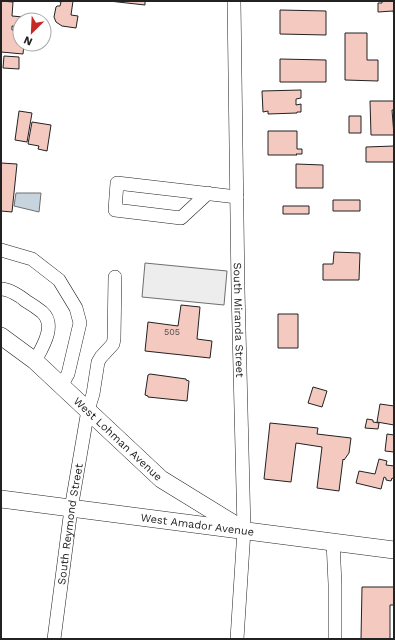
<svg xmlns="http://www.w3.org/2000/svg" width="395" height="640" viewBox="0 0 395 640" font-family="'Work Sans',sans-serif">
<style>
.parking{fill:#ededed;stroke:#6f6f6f}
.water{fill:#c7d3dd;stroke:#6f6f6f}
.building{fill:#f3c9c0;stroke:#222}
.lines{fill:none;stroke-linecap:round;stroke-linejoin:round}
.minor-casing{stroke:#222;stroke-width:14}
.major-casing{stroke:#222;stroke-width:18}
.minor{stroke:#fff;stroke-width:13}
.major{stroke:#fff;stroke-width:17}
.labels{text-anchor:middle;stroke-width:3;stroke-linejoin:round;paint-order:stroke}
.number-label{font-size:9px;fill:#564c4a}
.street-label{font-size:11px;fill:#222;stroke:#fff}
</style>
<rect width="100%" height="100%" fill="#fff"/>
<!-- parking -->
<path class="parking" d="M 145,263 L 227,271 L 224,305 L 142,297 Z"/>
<!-- water -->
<path class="water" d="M 16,193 L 41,193 L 39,212 L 14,206 Z"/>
<!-- building -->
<path class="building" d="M 1,1 L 13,2 L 12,16 L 23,17 L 22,20 L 20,20 L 20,27 L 12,26 L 12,30 L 20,30 L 20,44 L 24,44 L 23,54 L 1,52 Z
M 56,1 L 73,1 L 71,15 L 78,16 L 76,28 L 62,26 L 56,22 L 54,17 L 56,7 L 57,6 L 60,6 L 61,2 Z
M 109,1 L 145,1 L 145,5 Z
M 382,1 L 394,1 L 394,15 L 393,11 L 378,12 L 378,3 L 382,3 Z
M 280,10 L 326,11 L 326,35 L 280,34 Z
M 345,33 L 367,33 L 367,60 L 378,60 L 378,81 L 345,80 Z
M 4,56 L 19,57 L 19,69 L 3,68 Z
M 280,59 L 326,60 L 326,82 L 280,82 Z
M 301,90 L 301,98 L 296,99 L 296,105 L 301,104 L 301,112 L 297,112 L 297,113 L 268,114 L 268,111 L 263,112 L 262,91 Z
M 370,101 L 394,101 L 394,110 L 392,110 L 394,135 L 371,135 Z
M 19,111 L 32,113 L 27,142 L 15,140 Z
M 349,116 L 361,116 L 361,133 L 349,133 Z
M 32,122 L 51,125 L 47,151 L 38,149 L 39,146 L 28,144 Z
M 268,131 L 297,131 L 297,149 L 302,149 L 302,154 L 296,154 L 297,155 L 268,155 Z
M 394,146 L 394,162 L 366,162 L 366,147 Z
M 1,163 L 17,164 L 12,212 L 1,211 Z
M 296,164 L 323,165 L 323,188 L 296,188 Z
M 333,200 L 360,200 L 360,211 L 333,211 Z
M 283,206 L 309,206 L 309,214 L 283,214 Z
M 334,252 L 360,253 L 359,280 L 323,280 L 323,264 L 333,264 Z
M 181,305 L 200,307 L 197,339 L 212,341 L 210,358 L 145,351 L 148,322 L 178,326 Z
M 278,314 L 298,314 L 298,348 L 278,348 Z
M 150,374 L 186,379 L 186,380 L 189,381 L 187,401 L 148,397 L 148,396 L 145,395 L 148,375 Z
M 313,387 L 327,391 L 322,407 L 308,403 Z
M 380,404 L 394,406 L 394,425 L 377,422 Z
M 367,419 L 373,420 L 373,422 L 379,423 L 378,429 L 365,428 Z
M 270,423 L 318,428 L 317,434 L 351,438 L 349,453 L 344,460 L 343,459 L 339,491 L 317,488 L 322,447 L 296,443 L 291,482 L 264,479 Z
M 387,434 L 394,435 L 394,452 L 385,451 Z
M 379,459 L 387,461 L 386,465 L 394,466 L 394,479 L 392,478 L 391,481 L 386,480 L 386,478 L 384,477 L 381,489 L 356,483 L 359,471 L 375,474 Z
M 362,587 L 394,587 L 394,605 L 390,605 L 390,639 L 361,639 Z"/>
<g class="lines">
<defs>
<g id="minor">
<path id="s1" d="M 234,1 L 238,289 L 244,530 L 237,639"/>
<path d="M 208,193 L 181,218 L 115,210 L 117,183 L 237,197"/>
<path d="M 1,250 L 32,259 L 59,280 L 76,308 L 80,323 L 68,374 L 61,386"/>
<path d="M 1,289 C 9,289 20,296 26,301 C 31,304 37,308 42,312 C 57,325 42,348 35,361"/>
<path d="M 333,542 L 335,584 L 335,639"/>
<path id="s2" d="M 54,639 L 71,509 L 88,410 L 93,394 L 98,362 L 101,357 L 113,344 L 114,339 L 115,277"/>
</g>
<g id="major">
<path id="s3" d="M 1,336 L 35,361 L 161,479 L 239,527"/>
<path id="s4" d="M 1,499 L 394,550"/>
</g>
</defs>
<!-- minor casing -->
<use href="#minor" class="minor-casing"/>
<!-- major casing -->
<use href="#major" class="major-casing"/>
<!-- minor -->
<use href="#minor" class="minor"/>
<!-- major -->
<use href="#major" class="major"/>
</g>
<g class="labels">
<!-- number labels -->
<g class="number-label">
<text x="172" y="335">505</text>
</g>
<!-- street labels -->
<g class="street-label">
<text dy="4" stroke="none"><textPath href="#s1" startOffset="319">South Miranda Street</textPath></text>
<text dy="4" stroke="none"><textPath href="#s3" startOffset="156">West Lohman Avenue</textPath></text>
<text dy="4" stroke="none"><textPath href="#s2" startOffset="116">South Reymond Street</textPath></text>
<text dy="4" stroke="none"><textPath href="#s4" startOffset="198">West Amador Avenue</textPath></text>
</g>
</g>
<!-- border -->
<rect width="395" height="640" fill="none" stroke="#222222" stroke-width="4"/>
<!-- north arrow -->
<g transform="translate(32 32) rotate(204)"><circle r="19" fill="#ffffff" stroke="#a7a7a7"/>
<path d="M0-3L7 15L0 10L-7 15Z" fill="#c62828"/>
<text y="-6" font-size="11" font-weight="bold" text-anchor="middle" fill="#222222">N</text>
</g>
</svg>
